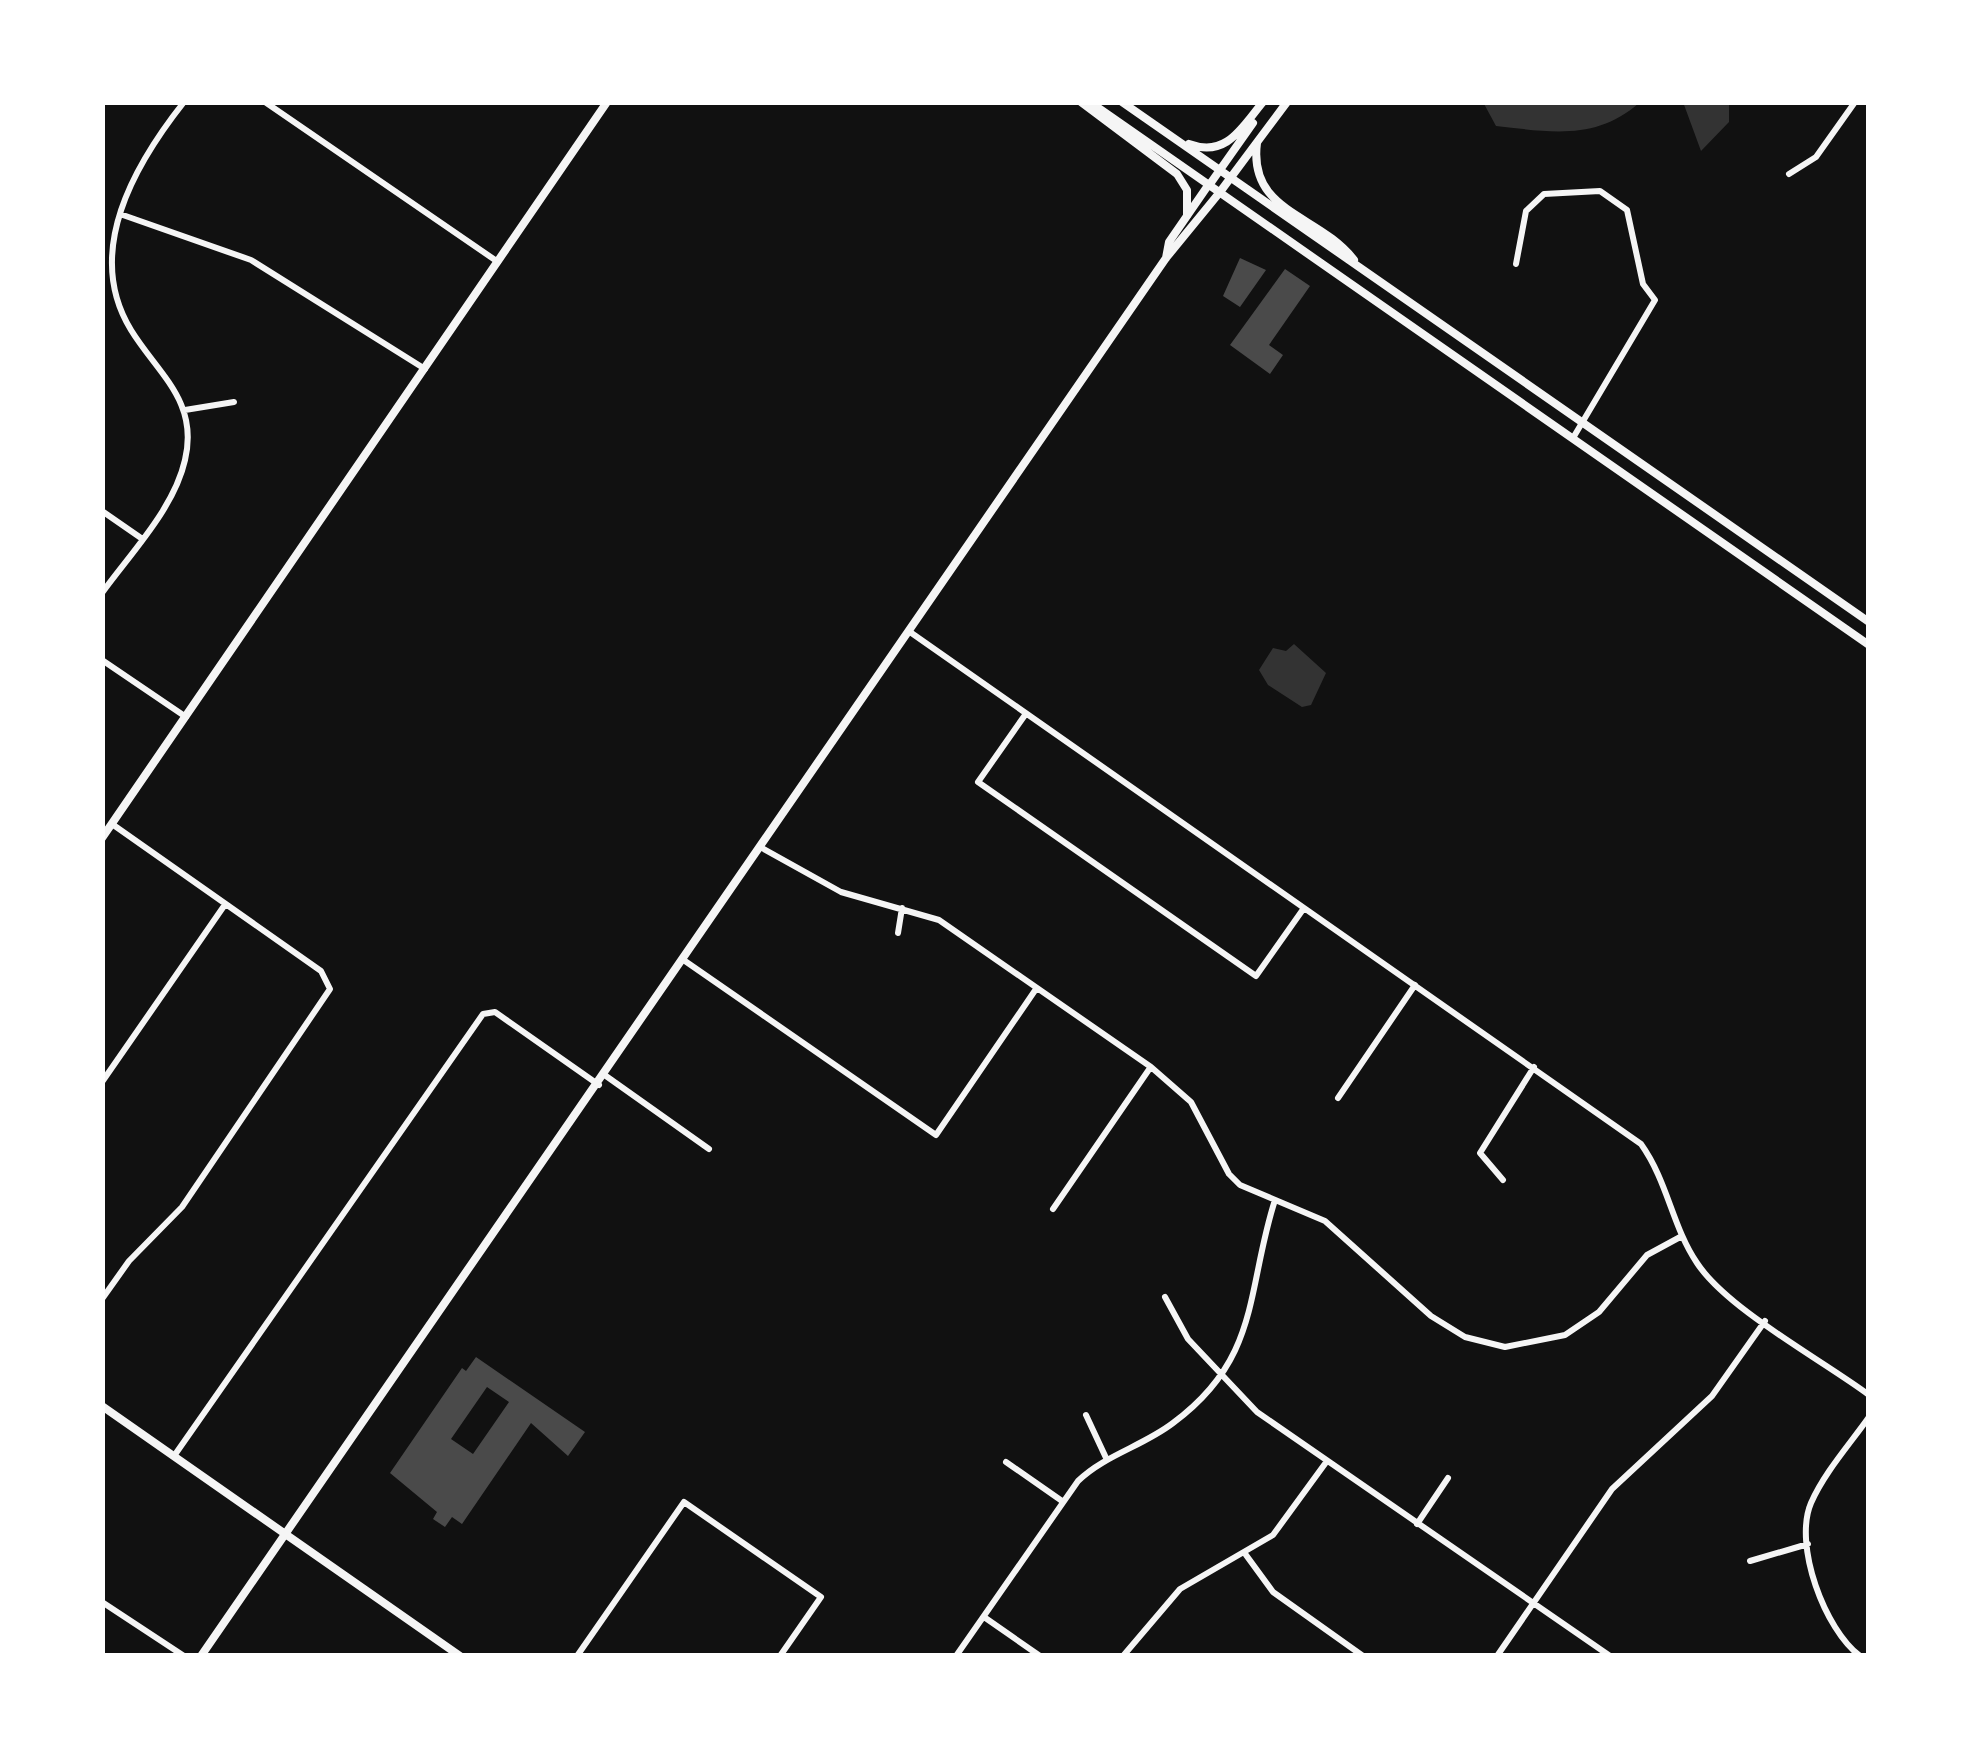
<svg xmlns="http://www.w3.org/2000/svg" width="1971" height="1758" viewBox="0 0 1971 1758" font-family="Helvetica,sans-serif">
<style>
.water{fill:#333}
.building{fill:#4a4a4a;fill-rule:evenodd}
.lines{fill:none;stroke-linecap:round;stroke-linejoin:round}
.minor{stroke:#f5f5f5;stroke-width:6}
.tertiary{stroke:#f5f5f5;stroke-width:8}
.secondary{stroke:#f5f5f5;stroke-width:8}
</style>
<rect width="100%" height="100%" fill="#111"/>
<!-- water -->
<path class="water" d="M 1483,102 L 1640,102 C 1597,141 1551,132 1496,126 Z
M 1683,102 L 1729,103 L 1729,122 L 1701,151 Z
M 1294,644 L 1326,673 L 1311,705 L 1302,707 L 1268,685 L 1259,670 L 1273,648 L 1286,651 Z"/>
<!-- building -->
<path class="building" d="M 1240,258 L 1266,270 L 1240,307 L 1223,296 Z
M 1285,269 L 1310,286 L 1269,345 L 1283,355 L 1270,374 L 1230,345 Z
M 476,1357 L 585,1432 L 568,1456 L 531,1423 L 462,1524 L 452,1517 L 445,1527 L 433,1519 L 437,1512 L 390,1473 L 462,1368 L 466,1371 ZM 487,1387 L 509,1402 L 473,1454 L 451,1439 Z"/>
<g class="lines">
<!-- minor -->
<path class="minor" d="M 265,102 L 498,262
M 1789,174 L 1816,157 L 1855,102
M 120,214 L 251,260 L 425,369
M 1516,264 L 1526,211 L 1544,194 L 1600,191 L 1627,210 L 1643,284 L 1655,300 L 1573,438
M 185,410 L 234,402
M 102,511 L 141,538
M 102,593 C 130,554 174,509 185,460 C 199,401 158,374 131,330 C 83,252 135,164 184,102
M 910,632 L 1641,1144 C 1668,1182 1672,1226 1697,1263 C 1727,1309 1822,1360 1869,1395
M 102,660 L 186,717
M 1025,715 L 978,782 L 1256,976 L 1304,908
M 762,848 L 841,892 L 939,920 L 1151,1067 L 1191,1102 L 1229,1174 L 1240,1185 L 1325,1221 L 1431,1316 L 1465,1337 L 1505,1347 L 1565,1335 L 1599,1312 L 1647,1255 L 1682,1236
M 898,933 L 902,908
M 685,961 L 936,1135 L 1036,989
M 606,1076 L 709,1149
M 102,1082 L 224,906
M 1338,1098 L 1415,985
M 1503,1180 L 1480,1153 L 1534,1067
M 1053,1209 L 1150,1068
M 1165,1297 L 1188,1339 L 1257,1412 L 1610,1656
M 102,1299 L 129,1261 L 182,1207 L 330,989 L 321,971 L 112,824
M 1086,1415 L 1107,1460
M 174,1456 L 483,1014 L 495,1012 L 599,1085
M 1006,1462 L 1062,1501
M 1417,1524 L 1448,1478
M 1246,1555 L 1273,1592 L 1363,1656
M 1750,1561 L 1808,1544
M 102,1602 L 184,1656
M 984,1617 L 1040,1656
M 577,1656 L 684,1502 L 821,1597 L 780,1656
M 956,1656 L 1078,1481 C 1105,1455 1143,1446 1173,1423 C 1261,1358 1246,1290 1275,1200
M 1123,1656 L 1180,1589 L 1273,1535 L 1327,1461
M 1497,1656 L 1612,1489 L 1712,1396 L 1765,1321
M 1860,1656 C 1825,1630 1793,1545 1811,1503 C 1824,1473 1850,1444 1869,1417"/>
<!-- tertiary -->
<path class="tertiary" d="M 1166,258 L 1169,242 L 1209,184
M 102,838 L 607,102
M 102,1406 L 460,1656
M 201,1656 L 1166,258 L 1220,192"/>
<!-- secondary -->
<path class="secondary" d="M 1081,102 L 1177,174 L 1187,190 L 1187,215
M 1090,102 L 1869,645
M 1122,102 L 1869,622
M 1257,143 C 1248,213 1319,214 1354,260
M 1189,144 C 1227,158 1242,127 1263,102
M 1210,184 L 1253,123
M 1220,192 L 1287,102"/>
</g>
<!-- border -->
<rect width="1971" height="1758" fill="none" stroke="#ffffff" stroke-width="210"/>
</svg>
